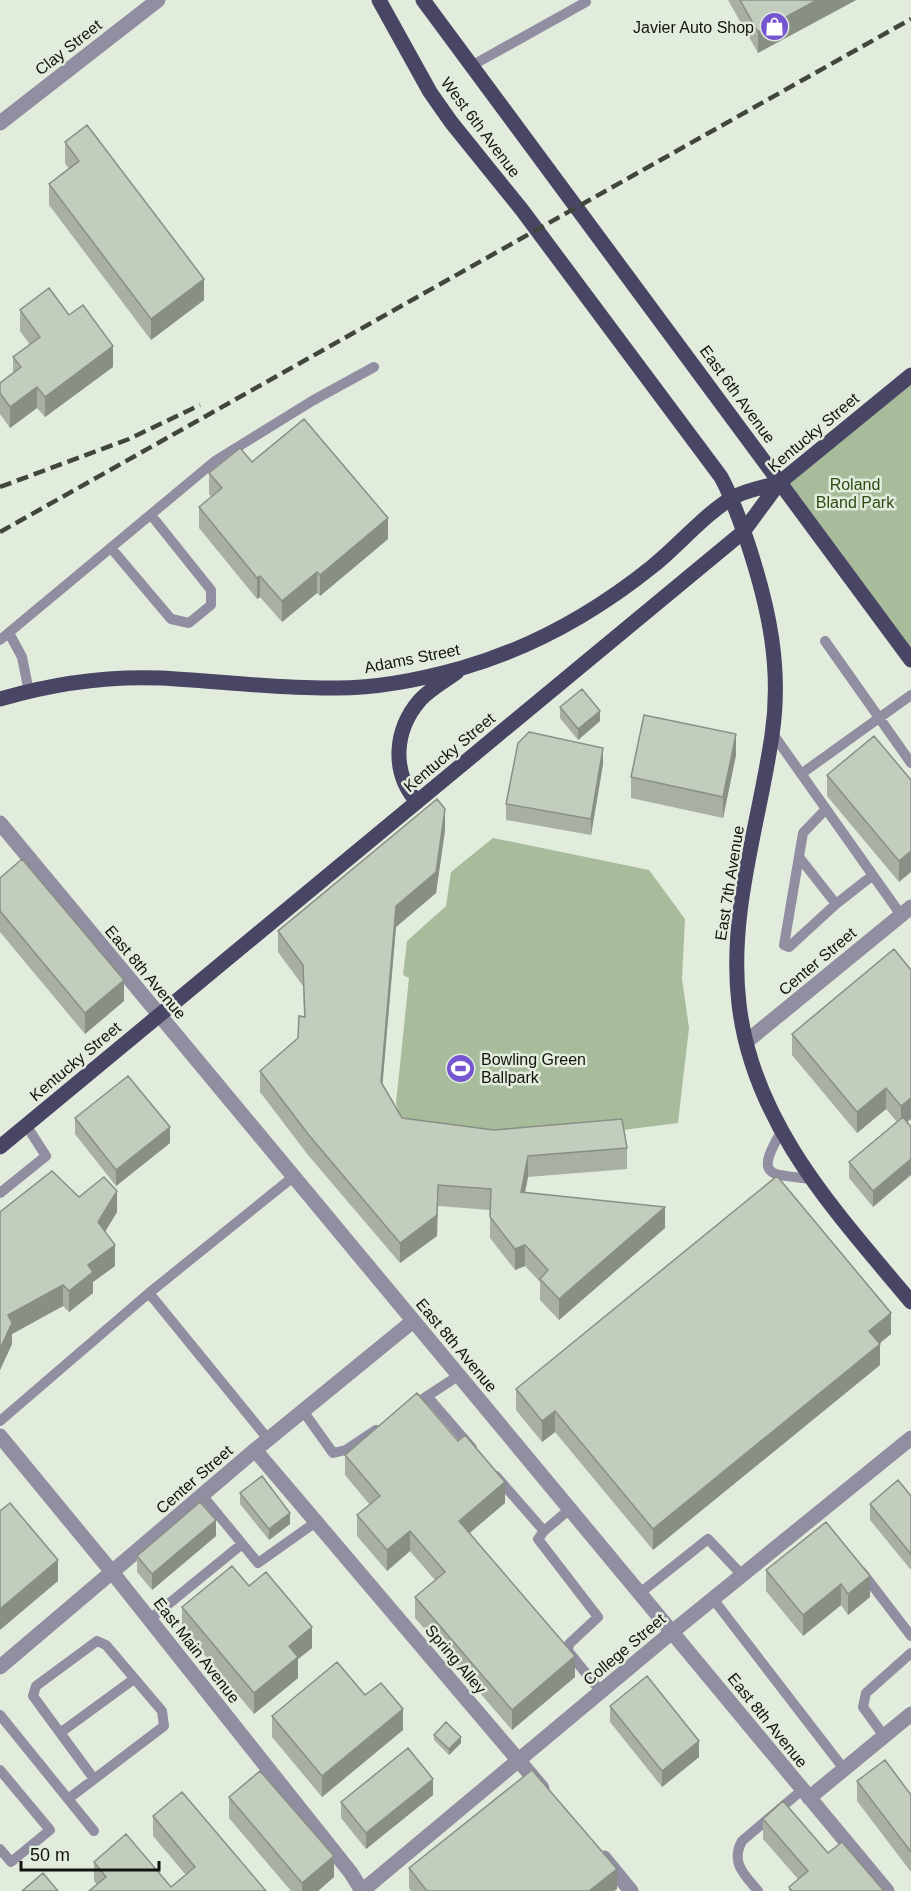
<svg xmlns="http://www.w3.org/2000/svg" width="911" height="1891" viewBox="0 0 911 1891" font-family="Arial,sans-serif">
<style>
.green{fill:#a8bc9c}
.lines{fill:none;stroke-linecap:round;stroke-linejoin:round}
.service{stroke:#908ea0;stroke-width:10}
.minor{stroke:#908ea0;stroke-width:15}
.tertiary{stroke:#908ea0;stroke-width:15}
.primary{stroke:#494564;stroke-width:15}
.rail{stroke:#41463e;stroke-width:4.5;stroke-dasharray:12 6;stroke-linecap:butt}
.wall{fill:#a8b0a3}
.shaded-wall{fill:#889085}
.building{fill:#c3cdbe;stroke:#889085;stroke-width:1.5}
.labels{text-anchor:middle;stroke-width:5;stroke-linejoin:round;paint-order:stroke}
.poi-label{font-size:16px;fill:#11140f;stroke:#e2ecdd;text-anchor:end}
.street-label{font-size:16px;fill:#11140f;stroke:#e2ecdd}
.park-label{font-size:16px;fill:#2d4b13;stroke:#e2ecdd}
</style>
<rect width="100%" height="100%" fill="#e2ecdd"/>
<!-- green -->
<path class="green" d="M 911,377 L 911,660 L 779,483 Z
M 493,838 L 649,870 L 685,919 L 682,979 L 689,1028 L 678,1123 L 544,1140 L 408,1123 L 399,1115 L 396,1103 L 409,978 L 403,975 L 407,941 L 446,906 L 451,872 Z"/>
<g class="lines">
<!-- service -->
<path class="service" d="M 471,66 L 586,2 L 585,0
M 111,548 L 171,619 L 189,623 L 211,605 L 211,590 L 151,515
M 9,633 L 22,657 L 29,692
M 0,640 L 215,461 L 312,401 L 374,367
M 825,641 L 911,763
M 773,734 L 901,915
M 801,774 L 911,695
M 826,809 L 803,833 L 784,945 L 789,947 L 836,904 L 873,875
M 799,857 L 836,904
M 781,1132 C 754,1178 770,1174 812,1179
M 0,1193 L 46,1156 L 26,1125
M 149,1293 L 293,1177
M 427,1396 L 472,1448
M 412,1406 L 458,1376
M 303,1411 L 333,1453 L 346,1450 L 376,1430
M 0,1421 L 149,1293 L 268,1439
M 496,1476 L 544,1531
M 202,1495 L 258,1563 L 316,1522
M 571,1508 L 544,1531 L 538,1539 L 598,1617 L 569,1644 L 568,1651 L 601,1692
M 862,1572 L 911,1636
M 640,1593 L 708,1539 L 742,1575
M 713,1599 L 844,1769
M 150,1619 L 242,1544
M 0,1715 L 94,1831
M 60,1733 L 134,1679
M 884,1736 L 863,1707 L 866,1693 L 911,1653
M 0,1770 L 50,1830 L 11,1862 L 0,1849
M 68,1799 L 164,1726 L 162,1711 L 106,1645 L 97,1641 L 36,1686 L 33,1696 L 94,1779
M 758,1891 C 745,1875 730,1863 742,1841 L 802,1790"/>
<!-- minor -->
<path class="minor" d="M 0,823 L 887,1891
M 746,1042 L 911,907
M 255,1450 L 542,1788
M 112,1572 L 255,1450 L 413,1321
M 809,1798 L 911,1714
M 604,1858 L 631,1891"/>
<!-- tertiary -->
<path class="tertiary" d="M 0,123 L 158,0
M 0,1436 L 112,1572 L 351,1873 L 362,1891
M 0,1667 L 112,1572
M 362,1891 L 672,1632 L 911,1438"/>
<!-- primary -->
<path class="primary" d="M 379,0 L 430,92 L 451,122 L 522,210 L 721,477 C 733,499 740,521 748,544 C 769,608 782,668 772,735 C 759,825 728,913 739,1004 C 753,1125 837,1213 911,1302
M 423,0 L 911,660
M 0,699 C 51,684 108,676 161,678 C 220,681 278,689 337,688 C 379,688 423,679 462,668 C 532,648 597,611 653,566 C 678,546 705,514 732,498 C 745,490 764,487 779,483
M 417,802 C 391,772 394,730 420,700 C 430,689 445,681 457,672
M 0,1147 L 743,532 L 779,483 L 911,375"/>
<!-- rail -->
<path class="rail" d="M 0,487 L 129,439 L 200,405
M 0,532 L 911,19"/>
</g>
<!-- wall -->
<path class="wall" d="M 728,0 L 856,0 L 758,53 Z
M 65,142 L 204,300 L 151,340 L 49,205 L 49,184 L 69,169 L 65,163 Z
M 20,310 L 69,315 L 113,367 L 45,417 L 37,408 L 10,428 L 0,414 L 0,383 L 13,373 L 13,357 L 30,345 L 20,331 Z
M 252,462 L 388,539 L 320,596 L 317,593 L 282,622 L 260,597 L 257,599 L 199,528 L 199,507 L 212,497 L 209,494 L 209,473 Z
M 560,707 L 600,721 L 578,740 L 560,718 Z
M 736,755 L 723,818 L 631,798 L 631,777 Z
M 603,764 L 591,835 L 506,820 L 506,804 Z
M 827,775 L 911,780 L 899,882 L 827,796 Z
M 445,830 L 436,893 L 396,927 L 382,1084 L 402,1118 L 627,1148 L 627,1169 L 528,1177 L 525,1192 L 665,1228 L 559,1320 L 540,1300 L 540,1282 L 525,1266 L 515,1270 L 490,1238 L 490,1210 L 438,1206 L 437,1236 L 400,1263 L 308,1155 L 260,1092 L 260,1071 L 298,1038 L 304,1017 L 303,986 L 278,952 L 278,931 Z
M 0,878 L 124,1001 L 85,1034 L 0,932 Z
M 894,949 L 907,1122 L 873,1207 L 849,1178 L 849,1162 L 897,1122 L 886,1109 L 857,1133 L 792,1055 L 792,1034 Z
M 75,1118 L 170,1143 L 116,1186 L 75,1134 Z
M 79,1197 L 117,1212 L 105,1232 L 115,1266 L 93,1282 L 93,1293 L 69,1312 L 63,1306 L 12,1334 L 12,1344 L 0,1370 L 0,1212 Z
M 891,1334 L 880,1343 L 880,1365 L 653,1550 L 555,1432 L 542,1442 L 516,1410 L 516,1389 Z
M 345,1455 L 505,1503 L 469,1533 L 575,1677 L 512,1730 L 415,1618 L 415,1597 L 435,1580 L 410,1551 L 387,1571 L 357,1536 L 357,1515 L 370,1505 L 345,1475 Z
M 240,1493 L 290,1524 L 269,1540 L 240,1504 Z
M 911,1496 L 911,1570 L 870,1520 L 870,1504 Z
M 826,1522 L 870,1597 L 848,1615 L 841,1605 L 803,1636 L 766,1591 L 766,1570 Z
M 216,1536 L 152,1590 L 137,1572 L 137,1556 Z
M 249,1586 L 312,1648 L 298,1659 L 298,1678 L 254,1714 L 182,1628 L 182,1607 Z
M 365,1695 L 403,1730 L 322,1797 L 272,1737 L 272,1716 Z
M 610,1706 L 699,1757 L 662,1787 L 610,1722 Z
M 434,1735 L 461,1743 L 449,1755 L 434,1740 Z
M 857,1781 L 911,1795 L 911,1872 L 857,1801 Z
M 433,1795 L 366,1849 L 341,1818 L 341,1802 Z
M 229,1797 L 334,1877 L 318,1891 L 291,1891 L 229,1818 Z
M 153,1816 L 266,1891 L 97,1885 L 94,1881 L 94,1862 L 171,1887 L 186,1875 L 153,1836 Z
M 763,1819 L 884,1891 L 789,1891 L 789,1887 L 798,1879 L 763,1839 Z
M 409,1868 L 617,1889 L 614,1891 L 411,1891 L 409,1888 Z"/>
<!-- shaded-wall -->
<path class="shaded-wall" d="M 817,0 L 856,0 L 758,53 L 758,32 Z
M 204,279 L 204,300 L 151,340 L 151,319 Z
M 113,346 L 113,367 L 45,417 L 45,397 Z
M 37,387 L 37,408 L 10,428 L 10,407 Z
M 388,518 L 388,539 L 320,596 L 320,575 Z
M 317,572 L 317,593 L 282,622 L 282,601 Z
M 260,576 L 260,597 L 257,599 L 257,578 Z
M 600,711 L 600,721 L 578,740 L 578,729 Z
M 736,734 L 736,755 L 723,818 L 723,797 Z
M 603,748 L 603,764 L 591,835 L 591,819 Z
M 445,809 L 445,830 L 436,893 L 396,927 L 381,1102 L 381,1082 L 396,906 Z
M 911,851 L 911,872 L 899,882 L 899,861 Z
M 124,980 L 124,1001 L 85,1034 L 85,1013 Z
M 886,1088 L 886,1109 L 857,1133 L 857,1112 Z
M 911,1098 L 911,1119 L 901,1127 L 901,1106 Z
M 170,1127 L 170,1143 L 116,1186 L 116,1170 Z
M 528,1156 L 528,1177 L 521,1212 L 521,1192 Z
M 911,1159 L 911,1175 L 873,1207 L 873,1191 Z
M 438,1185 L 437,1236 L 400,1263 L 400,1243 Z
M 117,1191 L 117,1212 L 98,1243 L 98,1222 Z
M 665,1207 L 665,1228 L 559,1320 L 559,1299 Z
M 115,1245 L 115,1266 L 93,1282 L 93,1293 L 69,1312 L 69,1291 L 88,1265 Z
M 525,1245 L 525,1266 L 515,1270 L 515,1249 Z
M 63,1285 L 63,1306 L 12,1334 L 12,1344 L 0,1370 L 0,1349 L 8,1315 Z
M 891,1313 L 891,1334 L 869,1352 L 869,1331 Z
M 880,1344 L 880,1365 L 653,1550 L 653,1529 Z
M 555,1411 L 555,1432 L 542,1442 L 542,1421 Z
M 505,1482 L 505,1503 L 459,1542 L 459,1521 Z
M 290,1513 L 290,1524 L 269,1540 L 269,1529 Z
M 216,1520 L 216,1536 L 152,1590 L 152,1574 Z
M 410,1531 L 410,1551 L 387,1571 L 387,1550 Z
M 58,1560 L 58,1581 L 0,1630 L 0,1609 Z
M 870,1576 L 870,1597 L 848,1615 L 848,1594 Z
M 841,1584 L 841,1605 L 803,1636 L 803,1615 Z
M 312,1627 L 312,1648 L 298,1659 L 298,1678 L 254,1714 L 254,1693 L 289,1646 Z
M 575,1656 L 575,1677 L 512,1730 L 512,1710 Z
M 403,1709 L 403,1730 L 322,1797 L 322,1776 Z
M 461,1737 L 461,1743 L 449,1755 L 449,1749 Z
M 699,1741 L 699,1757 L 662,1787 L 662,1771 Z
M 433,1779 L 433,1795 L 366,1849 L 366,1833 Z
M 334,1856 L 334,1877 L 318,1891 L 302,1891 L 302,1883 Z
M 617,1869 L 617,1889 L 614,1891 L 589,1891 Z"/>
<!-- building -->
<path class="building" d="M 740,0 L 817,0 L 758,32 Z
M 87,125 L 204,279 L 151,319 L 49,184 L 79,161 L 65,142 Z
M 49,288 L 69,315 L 83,305 L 113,346 L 45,397 L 37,387 L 10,407 L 0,393 L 0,383 L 21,367 L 13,357 L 40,337 L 20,310 Z
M 304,419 L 388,518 L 320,575 L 317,572 L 282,601 L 260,576 L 257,578 L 199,507 L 222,488 L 209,473 L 240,448 L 252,462 Z
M 582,689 L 600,711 L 578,729 L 560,707 Z
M 644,715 L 736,734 L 723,797 L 631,777 Z
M 529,732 L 603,748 L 591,819 L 506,804 L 518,743 Z
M 874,736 L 911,780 L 911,851 L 899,861 L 827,775 Z
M 437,799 L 445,809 L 436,872 L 396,906 L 381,1082 L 402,1118 L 494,1130 L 622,1119 L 627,1148 L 528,1156 L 521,1192 L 665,1207 L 559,1299 L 540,1279 L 548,1270 L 525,1245 L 515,1249 L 490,1217 L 491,1189 L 438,1185 L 437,1215 L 400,1243 L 308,1134 L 260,1071 L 298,1038 L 299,1016 L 305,1017 L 303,965 L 278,931 Z
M 22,859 L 124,980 L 85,1013 L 0,911 L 0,878 Z
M 894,949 L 911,970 L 911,1098 L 901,1106 L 886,1088 L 857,1112 L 792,1034 Z
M 128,1076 L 170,1127 L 116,1170 L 75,1118 Z
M 903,1117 L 911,1127 L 911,1159 L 873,1191 L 849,1162 Z
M 52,1171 L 79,1197 L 104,1177 L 117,1191 L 98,1222 L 115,1245 L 88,1265 L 93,1272 L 69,1291 L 63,1285 L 8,1315 L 12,1323 L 0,1349 L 0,1212 Z
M 777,1176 L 891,1313 L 869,1331 L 880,1344 L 653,1529 L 555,1411 L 542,1421 L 516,1389 Z
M 417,1393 L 458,1441 L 465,1435 L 505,1482 L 459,1521 L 575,1656 L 512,1710 L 415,1597 L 445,1572 L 410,1531 L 387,1550 L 357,1515 L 380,1496 L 345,1455 Z
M 262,1476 L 290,1513 L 269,1529 L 240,1493 Z
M 898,1480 L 911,1496 L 911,1554 L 870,1504 Z
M 200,1502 L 216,1520 L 152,1574 L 137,1556 Z
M 10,1503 L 58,1560 L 0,1609 L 0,1511 Z
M 826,1522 L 870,1576 L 848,1594 L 841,1584 L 803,1615 L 766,1570 Z
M 232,1566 L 249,1586 L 266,1572 L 312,1627 L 289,1646 L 298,1657 L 254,1693 L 182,1607 Z
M 337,1662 L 365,1695 L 381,1683 L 403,1709 L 322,1776 L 272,1716 Z
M 647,1676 L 699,1741 L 662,1771 L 610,1706 Z
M 446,1722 L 461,1737 L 449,1749 L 434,1735 Z
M 408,1748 L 433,1779 L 366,1833 L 341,1802 Z
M 885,1760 L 911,1795 L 911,1852 L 857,1781 Z
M 532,1770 L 617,1869 L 589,1891 L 427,1891 L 409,1868 Z
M 260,1771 L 334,1856 L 302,1883 L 229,1797 Z
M 182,1792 L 266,1891 L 89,1891 L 106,1877 L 94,1862 L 126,1834 L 171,1887 L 195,1867 L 153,1816 Z
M 783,1801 L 828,1853 L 842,1842 L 884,1891 L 792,1891 L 789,1887 L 808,1871 L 763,1819 Z
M 43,1873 L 58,1891 L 22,1891 Z"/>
<!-- icons -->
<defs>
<symbol id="shop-disc" viewBox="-11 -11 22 22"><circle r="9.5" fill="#7556d0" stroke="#e2ecdd"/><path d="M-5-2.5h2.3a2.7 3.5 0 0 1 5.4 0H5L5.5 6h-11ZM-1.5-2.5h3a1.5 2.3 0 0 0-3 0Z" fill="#fff"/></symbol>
<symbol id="stadium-disc" viewBox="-11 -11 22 22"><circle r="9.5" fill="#7556d0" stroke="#e2ecdd"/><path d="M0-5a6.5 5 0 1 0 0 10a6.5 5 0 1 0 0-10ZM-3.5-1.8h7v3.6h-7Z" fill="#fff"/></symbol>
</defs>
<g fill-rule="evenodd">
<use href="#shop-disc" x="758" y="10" width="33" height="33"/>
<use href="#stadium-disc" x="444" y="1052" width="33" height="33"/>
</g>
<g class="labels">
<!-- poi labels -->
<g class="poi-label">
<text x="754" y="33">Javier Auto Shop</text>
<text x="481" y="1065" text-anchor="start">Bowling Green<tspan x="481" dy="18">Ballpark</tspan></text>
</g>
<!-- street labels -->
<g class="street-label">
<text transform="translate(68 47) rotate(-38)" y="6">Clay Street</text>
<text transform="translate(481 127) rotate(53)" y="6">West 6th Avenue</text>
<text transform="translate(738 394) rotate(54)" y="6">East 6th Avenue</text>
<text transform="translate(813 432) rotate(-40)" y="6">Kentucky Street</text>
<text transform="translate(412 658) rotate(-11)" y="6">Adams Street</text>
<text transform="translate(449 752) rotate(-40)" y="6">Kentucky Street</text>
<text transform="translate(729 883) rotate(-81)" y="6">East 7th Avenue</text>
<text transform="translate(817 961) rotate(-40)" y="6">Center Street</text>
<text transform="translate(146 972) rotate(50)" y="6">East 8th Avenue</text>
<text transform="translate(75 1061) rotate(-40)" y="6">Kentucky Street</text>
<text transform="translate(457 1345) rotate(50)" y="6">East 8th Avenue</text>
<text transform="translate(194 1479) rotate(-41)" y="6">Center Street</text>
<text transform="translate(624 1649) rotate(-40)" y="6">College Street</text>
<text transform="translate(197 1650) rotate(52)" y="6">East Main Avenue</text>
<text transform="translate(456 1659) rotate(50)" y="6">Spring Alley</text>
<text transform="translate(768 1720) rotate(51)" y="6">East 8th Avenue</text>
</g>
<!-- park labels -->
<g class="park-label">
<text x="855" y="490">Roland<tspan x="855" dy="18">Bland Park</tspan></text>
</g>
</g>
<!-- scale -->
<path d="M21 1861v9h138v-9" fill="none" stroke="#11140f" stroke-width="3"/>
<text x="30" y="1861" font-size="18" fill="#11140f" stroke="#e2ecdd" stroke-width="4.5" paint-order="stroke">50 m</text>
</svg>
